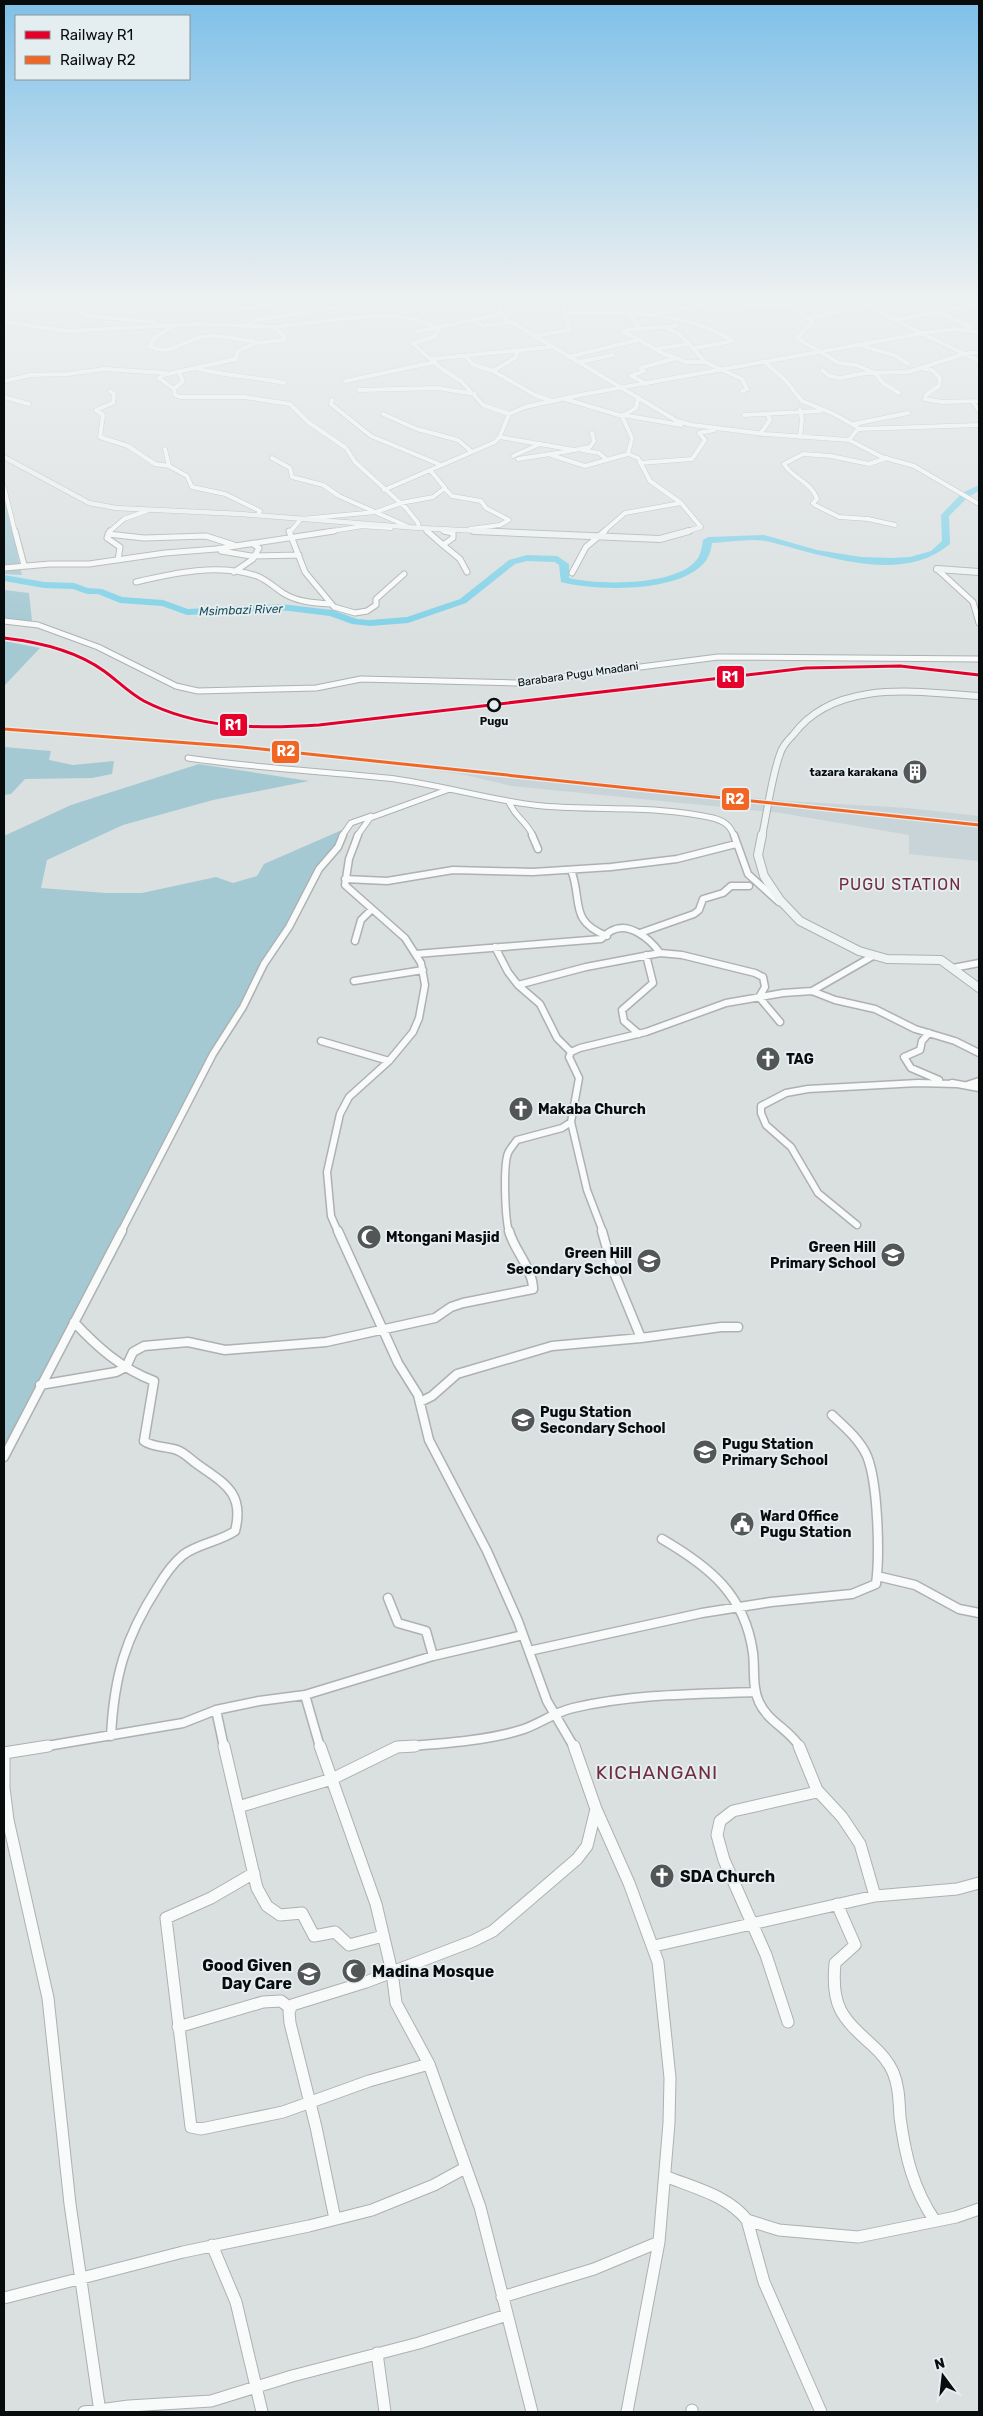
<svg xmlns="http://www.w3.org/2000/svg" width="983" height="2416" viewBox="0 0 983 2416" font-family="Rubik,sans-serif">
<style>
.built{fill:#c8d4d7}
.green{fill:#a5c9d3}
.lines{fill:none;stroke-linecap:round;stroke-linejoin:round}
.river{fill:#81d2e8;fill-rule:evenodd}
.street-far4-casing{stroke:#adb1b2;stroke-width:5}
.street-far3-casing{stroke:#adb1b2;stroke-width:7}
.street-far2-casing{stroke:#adb1b2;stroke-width:9}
.street-far1-casing{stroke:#adb1b2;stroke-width:11}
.street-casing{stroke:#adb1b2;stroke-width:13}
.secondary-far2-casing{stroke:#adb1b2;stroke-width:5.5}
.secondary-far1-casing{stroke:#adb1b2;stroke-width:8}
.secondary-casing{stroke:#adb1b2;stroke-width:10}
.street-far4{stroke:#f9fafa;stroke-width:4}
.street-far3{stroke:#f9fafa;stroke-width:5}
.street-far2{stroke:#f9fafa;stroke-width:6}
.street-far1{stroke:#f9fafa;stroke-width:8}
.street{stroke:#f9fafa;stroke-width:11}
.secondary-far2{stroke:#f0f3f4;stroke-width:4.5}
.secondary-far1{stroke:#f0f3f4;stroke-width:6}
.secondary{stroke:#f0f3f4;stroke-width:8}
.rail-1-casing{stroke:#e4eef1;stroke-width:5.5}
.rail-2-casing{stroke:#e4eef1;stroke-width:5.5}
.rail-1{stroke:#e4002b;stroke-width:3}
.rail-2{stroke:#f26522;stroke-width:3}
.stop-dot{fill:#e4eef1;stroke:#090c0d;stroke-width:2.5}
.labels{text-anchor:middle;stroke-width:4;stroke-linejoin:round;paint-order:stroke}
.far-street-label{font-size:11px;fill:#090c0d;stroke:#e4eef1}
.far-stop-label{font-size:11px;font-weight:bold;fill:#090c0d;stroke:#e4eef1}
.far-poi-label{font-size:11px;font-weight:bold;fill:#090c0d;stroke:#e4eef1;text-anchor:end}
.far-water-label{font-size:12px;font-style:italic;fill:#1c4e5b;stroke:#e4eef1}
.poi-label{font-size:14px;font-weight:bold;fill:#090c0d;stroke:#e4eef1;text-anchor:start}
.quarter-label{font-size:16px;letter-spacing:1px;fill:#732c3d;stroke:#e4eef1}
.near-poi-label{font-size:16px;font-weight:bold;fill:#090c0d;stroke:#e4eef1;text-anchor:start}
.near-quarter-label{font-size:19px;letter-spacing:1px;fill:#732c3d;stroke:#e4eef1}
.line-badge{stroke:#e4eef1;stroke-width:2}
.badge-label{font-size:14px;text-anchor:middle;font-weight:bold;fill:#fff}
</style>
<rect width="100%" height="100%" fill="#dadfe0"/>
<!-- built -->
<path class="built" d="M 425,764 L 785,801 L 908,808 L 979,816 L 979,861 L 909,854 L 909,835 L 781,813 L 512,786 L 461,774 L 422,769 Z"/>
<!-- green -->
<path class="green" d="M 4,495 L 22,575 L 4,574 Z
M 4,590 L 29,593 L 32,621 L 4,619 Z
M 4,641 L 40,648 L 4,686 Z
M 4,747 L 51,751 L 49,760 L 73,765 L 114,761 L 112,774 L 92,778 L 25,779 L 11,794 L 4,795 Z
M 199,764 L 309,781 L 213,800 L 123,825 L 47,860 L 41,888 L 106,893 L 142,893 L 216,877 L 233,883 L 257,876 L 264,864 L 342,830 L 335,847 L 316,868 L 286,927 L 261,964 L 45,1370 C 29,1395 18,1422 4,1449 L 4,836 L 71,805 Z"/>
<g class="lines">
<!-- river -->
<path class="river" d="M 979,485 L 979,491 L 968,497 L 949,516 L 950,544 C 901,586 821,554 766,541 C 750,538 729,542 712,543 C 711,550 709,558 703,564 C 676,593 596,591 561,582 L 559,565 L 555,562 L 527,561 L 515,564 L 466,603 L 408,623 L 370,626 L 352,624 L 330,616 L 281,610 L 187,615 L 162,606 L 120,603 L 98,594 L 87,594 L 73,589 L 44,588 L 4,581 L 4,575 L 44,582 L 74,583 L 88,588 L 102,589 L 122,597 L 163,600 L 188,609 L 281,604 L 332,610 L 357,619 L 370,620 L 407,617 L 460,599 L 509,560 L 527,555 L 557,556 L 569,564 L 569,578 C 598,585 679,587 698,558 C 701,553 702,546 703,540 L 708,537 L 764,535 L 817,550 L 861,557 L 891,558 L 910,557 L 931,551 L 942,541 L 941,515 L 962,493 Z"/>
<defs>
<path id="street-far4" d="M 59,297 C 64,303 81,314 88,316 L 156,322
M 423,297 L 463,302 L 505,302
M 510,297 L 499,308 L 505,318 L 677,421 L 692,425 L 765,434 L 849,440 L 882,457 L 914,466 L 979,504
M 574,297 L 579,300 L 587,313
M 838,297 L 787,305 L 813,322 L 797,338 L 839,363 L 856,365 L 875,373 L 883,383 L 899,393
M 847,297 L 979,361
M 728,299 L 753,306 L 787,305
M 310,300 L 336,300
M 225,311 L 309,300 L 314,297
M 390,311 L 406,307 L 423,297
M 564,313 L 624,313 L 634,319 L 639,328 L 623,331
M 624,313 C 663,315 699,320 733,341 L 695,348
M 658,313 L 724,301 L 729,297
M 349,318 C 389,315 401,312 439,328
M 806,318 L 883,304
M 472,320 L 483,326 L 512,322
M 895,320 L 939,312
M 4,322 L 68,331 L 197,324 L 274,327 L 349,318 L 336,302 L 336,297
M 242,326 L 257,320 L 340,307
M 172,327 L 155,337 L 150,347 C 175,357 185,337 209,336 C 225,335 241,340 256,342
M 274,327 L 285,337 L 284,340 L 256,343 L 238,351 L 236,359 L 163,375 L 159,378 L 174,389 L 175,395 L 180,397 L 244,397 L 290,404 L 308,422 L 346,448 L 355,462 L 406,508 L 418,523 L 419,528
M 667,328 L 679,334 L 689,344
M 965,328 L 971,327 L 939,312 L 979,304 L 972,297
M 639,329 L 677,326
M 623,331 L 664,354 L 676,358
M 416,332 L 501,314
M 535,336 L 569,330 L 562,297
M 413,344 L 442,369 L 461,381 L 483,405 L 509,414
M 413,344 L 435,336 L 439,328
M 860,345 L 896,356 L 908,364
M 656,349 L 689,344 L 705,362 L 742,379 L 747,389 L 742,391
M 518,351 L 515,358 L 493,371 L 535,395 L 552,401
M 466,356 L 472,364 L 493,371
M 568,357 L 638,340
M 431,359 L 550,347
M 579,362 L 613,355
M 765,362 L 786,381 L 802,401 L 834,414 L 857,427 L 858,429 L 849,440
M 920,368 L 932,370 L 940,378 L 939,386 L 926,395 L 925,399 L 942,402 L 979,401
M 199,369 C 227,376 256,377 284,383
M 822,370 L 829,376 L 840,378 L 866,373 L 908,372 L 964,354 L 979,352
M 4,381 L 31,375 L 68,374 L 104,369 L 166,373
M 346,381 L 435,362
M 647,384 L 631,376 L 644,371 L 640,368 L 677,358 L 685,362 L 705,362
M 174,389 L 183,381 L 179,372
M 359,390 L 438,388 L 475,394
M 110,391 L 114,394 L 113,403 L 96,410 L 103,415 L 100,437 L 128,446 L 155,464 L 169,466
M 4,397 L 29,404
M 638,398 L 636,408 L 622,416 L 632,438 L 628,454 L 638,458 L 650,481 L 681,503 L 701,527
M 565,399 L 622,416
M 332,400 L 331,404 L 371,436 L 441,465
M 973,402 L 979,411
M 800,410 L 802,420 L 800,437
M 383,414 L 417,429 L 458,440 L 472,452
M 623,415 L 681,425
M 744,415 L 820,411
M 854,424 L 908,413
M 858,429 L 979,425
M 760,434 L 770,420 L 768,415
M 500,437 L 539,444
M 165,449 L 169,466 L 187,476 L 192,487 L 225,494 L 260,511 L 258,515
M 582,450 L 599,453 L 606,459
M 551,455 L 585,466 L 628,454
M 513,456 L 540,444 L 574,450 L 590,447 L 594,441 L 592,433
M 272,458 L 290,468 L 292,477 L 323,485 L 339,496 L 409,527
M 887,458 L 869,464 L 831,456 L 803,454 L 784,464 C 793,479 811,481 817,499 L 813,503 L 815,505 L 839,517 L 868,519 L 895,525
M 518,459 L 570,451
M 640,463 L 692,459 L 705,440 L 699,433 L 714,430
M 4,487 L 15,532
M 445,489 L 452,496 L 481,501 L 486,508 L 509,520 L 500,525 L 470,529
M 384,490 L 495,442 L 500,436 L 509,414 L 525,407 L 580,395 L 924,333 L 955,329 L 979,332
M 359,526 L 391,528
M 426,530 L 428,532
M 442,530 L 448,532
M 109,532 L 124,519 L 149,510
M 290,532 L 301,519 L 376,512 L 401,503 L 433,497 L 445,488 L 430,470
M 326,532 L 363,526
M 603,532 L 625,513 L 681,503"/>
<path id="street-far3" d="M 15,531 L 24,565
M 110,531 L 107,538 L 120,547 L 118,560
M 289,531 L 305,572 L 334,607 L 355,613 L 367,611 L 376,605 L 376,599 L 404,574
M 427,531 L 443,545
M 444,531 L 453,533 L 453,538 L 443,545 L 460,559 L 467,572
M 108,534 L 144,538 L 206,536 L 234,545
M 221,551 L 251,556 L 299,555
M 4,568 L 50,564 L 89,564 L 165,553 L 216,549 L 334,531
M 937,569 L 973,602 L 979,623
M 234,572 L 253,559 L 259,548 L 253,544
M 572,573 L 586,547 L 605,531
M 136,582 C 174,573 219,563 257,576 C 267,580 274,587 283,593 C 297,602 314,603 331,604
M 4,621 L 38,625 L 98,647 L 176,686 L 198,691 L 316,688 L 361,679 L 516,683 L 718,657 L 979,659
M 188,758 C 254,768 321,771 387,778 C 440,784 490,801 543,806 C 600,811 657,805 713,818 C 724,821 730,825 734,836
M 509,802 C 516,819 525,819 533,836
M 342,836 L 351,823 L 371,816
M 357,836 L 370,818 L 447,790"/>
<path id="street-far2" d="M 532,835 L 538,849
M 734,835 L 748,874 L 779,902
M 571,870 C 583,900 568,921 607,936
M 345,879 L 387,881 L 453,870 L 533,872 L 611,867 L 677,859 L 736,844
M 640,933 L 694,914 L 699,910 L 703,899 L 723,893 L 731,886 L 749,886
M 355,941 L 361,920 L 371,910
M 495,947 L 508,972 L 518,985 L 540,1004 L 557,1038 L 571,1052
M 416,954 L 601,939 C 604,937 607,933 611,931 C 629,921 650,939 660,953
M 953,968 L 979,963
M 354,981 L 423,970
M 518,985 L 586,967 L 660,953 L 682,955 L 755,973 L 763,977 L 765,987 L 759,997 L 780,1022
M 812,991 L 873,956
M 929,1033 L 922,1041 L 920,1050 L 904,1057 L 911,1068 L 939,1080
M 639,1034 L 624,1021 L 622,1010 L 653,983 L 646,955
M 321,1041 L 389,1061
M 952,1083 L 979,1088
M 967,1085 L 979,1081
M 571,1122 L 587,1190 L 603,1232
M 857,1225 L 818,1193 L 791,1147 L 766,1125 L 761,1113 L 761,1106 L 786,1093 L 808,1089 L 918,1083 L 956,1084
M 121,1232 L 213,1054 L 243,1007 L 264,964 L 289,927 L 319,869 L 338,847 L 343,835
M 338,1232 L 331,1216 L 327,1172 L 340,1114 L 349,1097 L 389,1061 L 413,1032 L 419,1018 L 425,985 L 421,963 L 405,938 L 345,885 L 349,859 L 358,835
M 509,1232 C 505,1218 503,1166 508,1153 C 510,1149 514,1144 517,1140 L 562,1128 L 571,1122 L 579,1078 L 569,1057 L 571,1052 L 580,1048 L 646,1032 L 726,1003 L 783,993 L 812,991 L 835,1000 L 875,1009 L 915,1029 L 955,1041 L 979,1053"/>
<path id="street-far1" d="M 338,1231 L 398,1363 L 418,1395 L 429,1440 L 487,1551 L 518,1621 L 547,1701 L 574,1747
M 602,1231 L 613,1270 L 641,1338
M 74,1322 C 97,1347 122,1369 154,1381 L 144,1441 C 154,1448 166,1446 177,1450 C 185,1453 190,1459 197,1464 C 224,1483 245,1493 235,1531 C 219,1542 199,1543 183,1555 C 172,1564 164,1576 157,1588 C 125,1638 114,1677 111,1736
M 40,1385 L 116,1372 L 126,1367 L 133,1352 L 144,1346 L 188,1342 L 225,1350 L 326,1342 L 435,1318 L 451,1307 L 463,1303 L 533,1289 C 533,1269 514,1250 509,1231
M 420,1402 L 432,1396 L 457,1374 L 552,1346 L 641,1338 L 721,1327 L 738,1327
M 4,1457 L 122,1231
M 662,1539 C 710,1567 745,1595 753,1653 C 755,1670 752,1687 759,1702 C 768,1722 789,1729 800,1747
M 877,1576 L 915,1585 L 959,1609 L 979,1613
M 388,1598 L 398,1623 L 426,1631 L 433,1656
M 529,1651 L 702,1613 L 771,1602 L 852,1594 L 876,1584 C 880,1555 878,1483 867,1456 C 860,1440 845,1427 832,1415
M 305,1695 L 320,1747
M 216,1710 L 224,1747
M 41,1747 L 183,1723 L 216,1710 L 259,1701 L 305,1695 L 433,1656 L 523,1635
M 399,1747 C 436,1744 488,1741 524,1729 C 541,1723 555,1712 573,1708 C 633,1694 694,1694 755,1692"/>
<path id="street" d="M 224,1746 L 257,1888 L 267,1906 L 280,1915 L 302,1913 L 314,1936 L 335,1932 L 349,1945 L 383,1936
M 320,1746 L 376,1904 L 392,1972 L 396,2003 L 429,2064 L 480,2207 L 532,2412
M 574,1746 L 596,1809 L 629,1883 L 658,1962 L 670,2078 L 669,2123 L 659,2242 L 627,2412
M 799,1746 L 817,1790 L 842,1817 L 860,1844 L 875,1896
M 4,1753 L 4,1788 L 8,1820 L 48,1998 L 70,2204 L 100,2412
M 4,1753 L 48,1746
M 238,1807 L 332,1779 L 397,1747 L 415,1746
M 254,1873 L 211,1898 L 166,1918 L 191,2127 L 201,2129 L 283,2112 L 369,2081 L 429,2064
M 837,1904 L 855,1945 L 835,1963 C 831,2006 841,2017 872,2045 C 881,2053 888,2061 893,2072 C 899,2086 899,2101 900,2117 C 905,2155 913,2189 935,2221
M 654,1946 L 875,1896 L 957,1889 L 979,1883
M 788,2022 L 766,1955 L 724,1860 L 717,1835 L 720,1821 L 733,1811 L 817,1792
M 178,2027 L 263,2002 L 281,2001 L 290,2008
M 665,2176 C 694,2188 727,2195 747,2220 L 764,2282 L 821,2412
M 335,2219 L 316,2127 L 290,2023 L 289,2012 L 292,2005 L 366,1982 L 473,1941 L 493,1931 L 577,1859 L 587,1846 L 596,1809
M 747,2220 L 779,2230 L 858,2237 L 956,2217 L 979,2209
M 212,2245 L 236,2302 L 262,2412
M 502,2297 L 594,2269 L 659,2242
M 4,2298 L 183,2252 L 309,2226 L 372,2210 L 434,2185 L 465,2168
M 377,2353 L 385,2412
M 692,2410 L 692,2412
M 84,2412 L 129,2406 L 211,2401 L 292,2376 L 419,2343 L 507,2315"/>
<path id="secondary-far2" d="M 4,457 L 89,503 L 116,508 L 241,514 L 419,528 L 501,532
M 685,532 L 701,527"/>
<path id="secondary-far1" d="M 474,531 L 660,539 L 689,531
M 937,569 L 979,572
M 762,836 C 768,809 771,779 780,754 C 782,747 788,740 793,735 C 835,678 918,692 979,696"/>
<path id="secondary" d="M 762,835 L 758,855 L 764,876 L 780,900 L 800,921 L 859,951 L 887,959 L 941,960 L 979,988"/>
</defs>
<!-- street-far4 casing -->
<use href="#street-far4" class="street-far4-casing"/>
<!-- street-far3 casing -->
<use href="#street-far3" class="street-far3-casing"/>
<!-- street-far2 casing -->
<use href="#street-far2" class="street-far2-casing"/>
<!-- street-far1 casing -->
<use href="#street-far1" class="street-far1-casing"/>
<!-- street casing -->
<use href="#street" class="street-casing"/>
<!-- secondary-far2 casing -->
<use href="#secondary-far2" class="secondary-far2-casing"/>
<!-- secondary-far1 casing -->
<use href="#secondary-far1" class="secondary-far1-casing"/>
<!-- secondary casing -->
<use href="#secondary" class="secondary-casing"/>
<!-- street-far4 -->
<use href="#street-far4" class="street-far4"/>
<!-- street-far3 -->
<use href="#street-far3" class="street-far3"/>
<!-- street-far2 -->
<use href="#street-far2" class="street-far2"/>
<!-- street-far1 -->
<use href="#street-far1" class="street-far1"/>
<!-- street -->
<use href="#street" class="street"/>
<!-- secondary-far2 -->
<use href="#secondary-far2" class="secondary-far2"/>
<!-- secondary-far1 -->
<use href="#secondary-far1" class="secondary-far1"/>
<!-- secondary -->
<use href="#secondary" class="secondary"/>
<defs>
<path id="rail-1" d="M 4,638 C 39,642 75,650 104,671 C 118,681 129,693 144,701 C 198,729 260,729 319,725 L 806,668 L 900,666 L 979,675"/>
<path id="rail-2" d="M 4,729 L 242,747 L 979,825"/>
</defs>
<!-- rail-1 casing -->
<use href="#rail-1" class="rail-1-casing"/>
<!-- rail-2 casing -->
<use href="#rail-2" class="rail-2-casing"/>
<!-- rail-1 -->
<use href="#rail-1" class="rail-1"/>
<!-- rail-2 -->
<use href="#rail-2" class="rail-2"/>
</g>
<!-- sky -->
<linearGradient id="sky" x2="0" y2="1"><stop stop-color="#7fc0e8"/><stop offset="0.47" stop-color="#eef1f1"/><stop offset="1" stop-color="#eef1f1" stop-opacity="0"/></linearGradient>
<rect width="983" height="635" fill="url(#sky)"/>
<!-- icons -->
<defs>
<symbol id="building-disc" viewBox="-11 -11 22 22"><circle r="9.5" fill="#525657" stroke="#e4eef1"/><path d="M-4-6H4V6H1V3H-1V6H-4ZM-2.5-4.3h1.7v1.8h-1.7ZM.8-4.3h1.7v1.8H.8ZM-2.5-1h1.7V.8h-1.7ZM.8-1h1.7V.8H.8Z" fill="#fff"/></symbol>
<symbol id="church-disc" viewBox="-11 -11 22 22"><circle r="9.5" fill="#525657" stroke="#e4eef1"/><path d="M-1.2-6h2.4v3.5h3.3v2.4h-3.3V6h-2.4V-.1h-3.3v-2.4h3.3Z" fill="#fff"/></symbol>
<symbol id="mosque-disc" viewBox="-11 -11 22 22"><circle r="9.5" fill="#525657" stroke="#e4eef1"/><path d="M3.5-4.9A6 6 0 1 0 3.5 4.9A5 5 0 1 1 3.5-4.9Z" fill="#fff"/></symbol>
<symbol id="school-disc" viewBox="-11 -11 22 22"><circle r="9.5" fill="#525657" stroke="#e4eef1"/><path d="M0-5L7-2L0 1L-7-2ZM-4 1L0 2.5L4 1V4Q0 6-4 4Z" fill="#fff"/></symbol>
<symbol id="civic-disc" viewBox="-11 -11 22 22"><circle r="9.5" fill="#525657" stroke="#e4eef1"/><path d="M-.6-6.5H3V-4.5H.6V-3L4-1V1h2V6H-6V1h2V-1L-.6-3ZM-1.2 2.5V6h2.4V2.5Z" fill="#fff"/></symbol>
</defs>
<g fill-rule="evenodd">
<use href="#building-disc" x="901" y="758" width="28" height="28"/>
<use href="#church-disc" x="754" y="1045" width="28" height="28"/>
<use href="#church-disc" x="507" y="1095" width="28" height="28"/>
<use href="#mosque-disc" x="355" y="1223" width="28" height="28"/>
<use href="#school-disc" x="879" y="1241" width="28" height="28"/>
<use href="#school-disc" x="635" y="1247" width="28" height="28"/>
<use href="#school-disc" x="509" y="1406" width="28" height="28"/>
<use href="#school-disc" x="691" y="1438" width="28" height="28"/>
<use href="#civic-disc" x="728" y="1510" width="28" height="28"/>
<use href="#church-disc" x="648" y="1862" width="28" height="28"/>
<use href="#mosque-disc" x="340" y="1957" width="28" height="28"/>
<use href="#school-disc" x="295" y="1960" width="28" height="28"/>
</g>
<!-- markers -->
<circle class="stop-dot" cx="494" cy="705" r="6"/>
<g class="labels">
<!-- far-street labels -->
<g class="far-street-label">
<text transform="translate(578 674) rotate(-8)" y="4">Barabara Pugu Mnadani</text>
</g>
<!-- far-stop labels -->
<g class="far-stop-label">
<text x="494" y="725">Pugu</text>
</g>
<!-- far-poi labels -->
<g class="far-poi-label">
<text x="898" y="776">tazara karakana</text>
</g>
<!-- far-water labels -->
<g class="far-water-label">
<text transform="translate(241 610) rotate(-2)" y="4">Msimbazi River</text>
</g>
<!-- poi labels -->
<g class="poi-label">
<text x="786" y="1064">TAG</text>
<text x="538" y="1114">Makaba Church</text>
<text x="386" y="1242">Mtongani Masjid</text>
<text x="876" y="1252" text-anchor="end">Green Hill<tspan x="876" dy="16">Primary School</tspan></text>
<text x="632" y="1258" text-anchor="end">Green Hill<tspan x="632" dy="16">Secondary School</tspan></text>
<text x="540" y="1417">Pugu Station<tspan x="540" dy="16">Secondary School</tspan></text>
<text x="722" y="1449">Pugu Station<tspan x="722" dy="16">Primary School</tspan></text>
<text x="760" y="1521">Ward Office<tspan x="760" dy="16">Pugu Station</tspan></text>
</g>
<!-- quarter labels -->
<g class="quarter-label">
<text x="900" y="890">PUGU STATION</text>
</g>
<!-- near-poi labels -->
<g class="near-poi-label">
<text x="680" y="1882">SDA Church</text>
<text x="292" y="1971" text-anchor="end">Good Given<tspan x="292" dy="18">Day Care</tspan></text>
<text x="372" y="1977">Madina Mosque</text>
</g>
<!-- near-quarter labels -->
<g class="near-quarter-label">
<text x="657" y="1779">KICHANGANI</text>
</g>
</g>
<g class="line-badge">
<rect x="716" y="665" width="29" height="24" rx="5" fill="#e4002b"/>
<rect x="219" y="713" width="29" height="24" rx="5" fill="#e4002b"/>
<rect x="271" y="740" width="29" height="24" rx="5" fill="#f26522"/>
<rect x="721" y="787" width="29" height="24" rx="5" fill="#f26522"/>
</g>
<g class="badge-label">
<text x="730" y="682">R1</text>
<text x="233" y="730">R1</text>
<text x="286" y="756">R2</text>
<text x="735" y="804">R2</text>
</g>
<!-- border -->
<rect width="983" height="2416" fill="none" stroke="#090c0d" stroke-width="10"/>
<!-- legend -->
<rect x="15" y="15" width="175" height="65" fill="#e4eef1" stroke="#8c9496"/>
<rect x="25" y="31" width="25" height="8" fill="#e4002b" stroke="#8c9496"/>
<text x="60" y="40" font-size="15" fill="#090c0d">Railway R1</text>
<rect x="25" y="56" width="25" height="8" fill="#f26522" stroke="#8c9496"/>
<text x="60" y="65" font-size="15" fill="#090c0d">Railway R2</text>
<!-- north arrow -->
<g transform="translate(943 2376) rotate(345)" stroke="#e4eef1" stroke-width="4" paint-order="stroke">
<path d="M0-4L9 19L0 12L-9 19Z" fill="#090c0d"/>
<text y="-8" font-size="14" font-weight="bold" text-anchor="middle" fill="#090c0d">N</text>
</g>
</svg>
